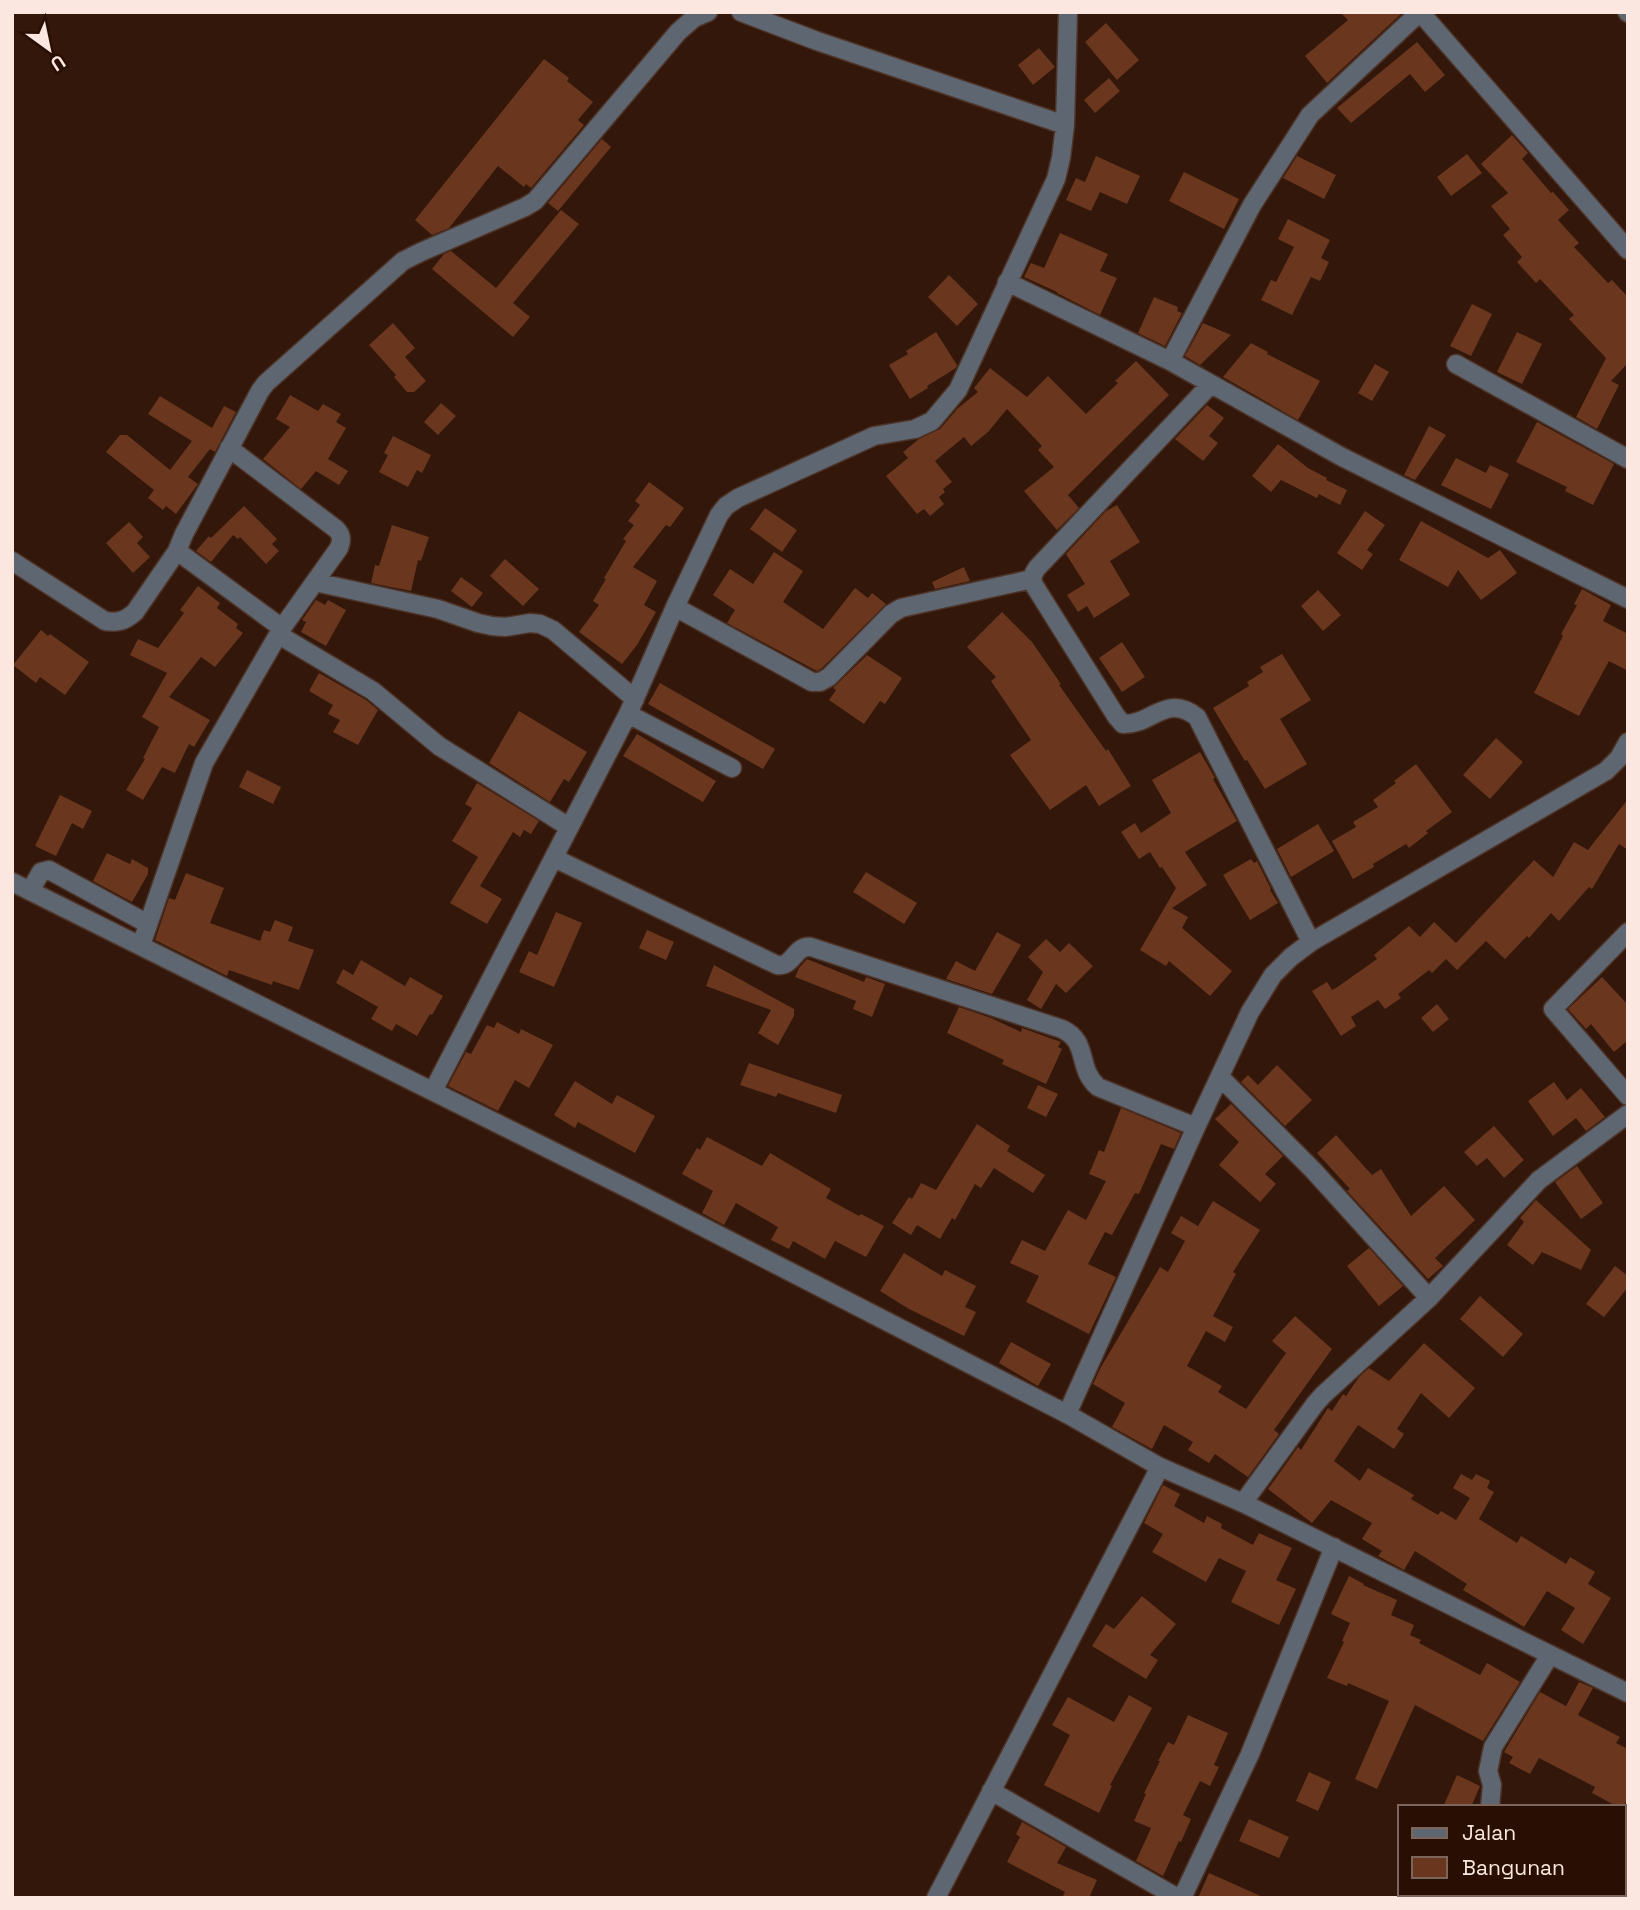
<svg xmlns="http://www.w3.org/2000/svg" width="1640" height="1910" viewBox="0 0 1640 1910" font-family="'Space Grotesk',sans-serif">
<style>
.building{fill:#6a371e}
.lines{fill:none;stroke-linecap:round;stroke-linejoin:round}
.minor-casing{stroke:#4e3428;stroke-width:21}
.tertiary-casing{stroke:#4e3428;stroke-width:21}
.minor{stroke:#5e6672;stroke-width:18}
.tertiary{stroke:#5e6672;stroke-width:18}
</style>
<rect width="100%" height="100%" fill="#32170a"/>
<!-- building -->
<path class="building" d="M 1340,12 L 1403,12 L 1327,83 L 1305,56 L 1348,20 Z
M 1106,23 L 1139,60 L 1117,80 L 1085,42 Z
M 1417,42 L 1445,75 L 1425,92 L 1410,74 L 1351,123 L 1337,108 Z
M 1039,48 L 1055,67 L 1033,85 L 1018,65 Z
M 544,59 L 569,78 L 567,81 L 593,102 L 578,120 L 584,125 L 531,188 L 526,184 L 524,187 L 498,166 L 449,228 L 432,235 L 415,220 Z
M 1109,78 L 1120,91 L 1095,113 L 1084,100 Z
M 1512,135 L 1528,153 L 1522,159 L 1551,193 L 1553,192 L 1569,210 L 1558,220 L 1579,243 L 1574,247 L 1608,283 L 1612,280 L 1628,297 L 1628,363 L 1611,381 L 1619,385 L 1597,429 L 1576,417 L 1606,358 L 1569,319 L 1574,315 L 1540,279 L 1536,283 L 1517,262 L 1522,257 L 1503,235 L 1510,229 L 1491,206 L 1508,193 L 1481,164 Z
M 602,139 L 611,147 L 558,211 L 548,203 Z
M 1467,154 L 1482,173 L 1451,196 L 1437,177 Z
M 1096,156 L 1140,176 L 1127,204 L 1100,192 L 1091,211 L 1066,200 L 1076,178 L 1085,182 Z
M 1297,156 L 1336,175 L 1324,199 L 1283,178 Z
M 1184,172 L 1239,199 L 1224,229 L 1169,201 Z
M 561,210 L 579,224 L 513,303 L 530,317 L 513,337 L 432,269 L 444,254 L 451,251 L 496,288 Z
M 1288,219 L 1330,240 L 1321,258 L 1329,262 L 1320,281 L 1311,277 L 1292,315 L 1261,300 L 1271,280 L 1276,282 L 1294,247 L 1278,239 Z
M 1060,233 L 1108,254 L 1100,271 L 1117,278 L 1100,315 L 1057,293 L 1057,292 L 1024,277 L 1031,263 L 1044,268 Z
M 949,275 L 978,304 L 957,326 L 928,297 Z
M 1154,297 L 1178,307 L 1177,311 L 1182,313 L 1165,346 L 1138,333 Z
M 1472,304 L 1492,314 L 1471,356 L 1450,346 Z
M 393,323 L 415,348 L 405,357 L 426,381 L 414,392 L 407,392 L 394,377 L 396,375 L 369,345 Z
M 1203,323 L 1231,335 L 1200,365 L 1185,356 Z
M 936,332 L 957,365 L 956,368 L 927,386 L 928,388 L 910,399 L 889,365 L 908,354 L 906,351 Z
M 1517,332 L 1542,344 L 1522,384 L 1497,372 Z
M 1251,343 L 1268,352 L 1267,354 L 1320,381 L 1298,420 L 1223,377 Z
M 1136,361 L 1169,395 L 1068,495 L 1079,508 L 1057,530 L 1024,491 L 1054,467 L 1038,450 L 1042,446 L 1007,409 L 988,432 L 971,446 L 964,437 L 935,461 L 952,482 L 943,489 L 945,492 L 939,497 L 944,504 L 930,516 L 924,509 L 917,514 L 886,476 L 908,458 L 903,452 L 919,439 L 940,429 L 958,408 L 978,392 L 974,388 L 990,368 L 1027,397 L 1048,376 L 1086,414 L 1118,383 L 1115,381 Z
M 1375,364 L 1389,372 L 1372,401 L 1358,393 Z
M 290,395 L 318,411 L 323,404 L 341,414 L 336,422 L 346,428 L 328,459 L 348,471 L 339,485 L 316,471 L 301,489 L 263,459 L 290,427 L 276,419 Z
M 160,396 L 212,428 L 224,406 L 236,412 L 215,452 L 210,449 L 188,477 L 198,484 L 176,514 L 166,506 L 163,510 L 148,498 L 154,490 L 106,452 L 120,435 L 127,435 L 170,470 L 192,441 L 148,414 Z
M 441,403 L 456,416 L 438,435 L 424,422 Z
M 1207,405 L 1224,418 L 1209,436 L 1218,443 L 1203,461 L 1175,439 Z
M 1537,422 L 1614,464 L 1593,505 L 1565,491 L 1567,487 L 1516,462 Z
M 1429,426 L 1446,435 L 1415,480 L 1404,475 Z
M 393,436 L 431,455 L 422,473 L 417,470 L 408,487 L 379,472 L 388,455 L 384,453 Z
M 1278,444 L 1308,468 L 1327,478 L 1326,480 L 1347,490 L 1340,505 L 1319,494 L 1317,498 L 1281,480 L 1271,492 L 1252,476 Z
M 1456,458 L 1486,473 L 1490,465 L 1509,474 L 1491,509 L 1441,485 Z
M 649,482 L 684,508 L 670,527 L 666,525 L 633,567 L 657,581 L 644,605 L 656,612 L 637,645 L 622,664 L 579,632 L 599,605 L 593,601 L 606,579 L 604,578 L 626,541 L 623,539 L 634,525 L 628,521 L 640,505 L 635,501 Z
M 1117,505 L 1140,542 L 1110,561 L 1130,595 L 1094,618 L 1087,606 L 1078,612 L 1067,595 L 1085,584 L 1066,554 L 1106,511 Z
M 244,506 L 277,539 L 272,544 L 279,551 L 266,564 L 240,537 L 238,539 L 233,535 L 211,562 L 196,551 L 209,536 L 211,538 Z
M 765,508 L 797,530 L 782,552 L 750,529 Z
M 1365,511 L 1385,525 L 1367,550 L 1373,554 L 1362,570 L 1337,553 Z
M 1421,521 L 1488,558 L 1500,550 L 1517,573 L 1481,600 L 1458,570 L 1448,587 L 1399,560 Z
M 129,522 L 143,537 L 137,543 L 150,557 L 133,573 L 106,543 Z
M 392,525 L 429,537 L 421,561 L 418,560 L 411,591 L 371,583 L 375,565 L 379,566 Z
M 774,552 L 803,571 L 783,602 L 823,629 L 855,588 L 868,598 L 872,593 L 886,604 L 822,668 L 817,671 L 727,623 L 735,610 L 713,595 L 730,569 L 753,584 Z
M 505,559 L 539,589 L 523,606 L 490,576 Z
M 964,567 L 970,581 L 935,589 L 932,582 Z
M 461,577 L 483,593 L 472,607 L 451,591 Z
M 198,586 L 220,603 L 217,608 L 238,624 L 236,628 L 243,633 L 215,667 L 201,657 L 169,697 L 210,720 L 194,747 L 189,744 L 175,773 L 162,767 L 143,800 L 126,790 L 145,759 L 143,758 L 159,727 L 142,717 L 167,673 L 130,655 L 138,639 L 158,648 L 184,613 L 180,610 Z
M 1582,589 L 1611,605 L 1603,621 L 1628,634 L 1628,671 L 1609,661 L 1579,716 L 1534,693 L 1563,636 L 1561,634 L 1577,605 L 1574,604 Z
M 1318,590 L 1341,615 L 1323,631 L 1301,606 Z
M 316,600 L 325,605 L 328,600 L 346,610 L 326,646 L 301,632 L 306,622 L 302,620 Z
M 1002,612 L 1032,642 L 1061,684 L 1059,685 L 1106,751 L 1108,749 L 1131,786 L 1099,806 L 1086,785 L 1050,810 L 1010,755 L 1031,740 L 991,681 L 996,677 L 967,647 Z
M 41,630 L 48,636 L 50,634 L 89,662 L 65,695 L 40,677 L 36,683 L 13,665 Z
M 1122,642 L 1145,677 L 1122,692 L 1099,658 Z
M 1282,654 L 1311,700 L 1280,719 L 1307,764 L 1265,789 L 1247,760 L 1245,761 L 1213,708 L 1249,686 L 1247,682 L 1263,672 L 1260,667 Z
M 867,655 L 902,678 L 885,704 L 880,701 L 864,724 L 829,700 L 836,690 L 833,688 Z
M 319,673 L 366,700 L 378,710 L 358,745 L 333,732 L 340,720 L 328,714 L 333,705 L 309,691 Z
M 660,683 L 775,749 L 763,769 L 648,704 Z
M 519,711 L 587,752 L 569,782 L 564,779 L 550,802 L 489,763 Z
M 637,734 L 716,781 L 703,802 L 623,756 Z
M 1496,738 L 1523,762 L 1490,799 L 1463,775 Z
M 1200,752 L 1215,778 L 1213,779 L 1237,821 L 1185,852 L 1207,885 L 1172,908 L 1188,917 L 1182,928 L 1232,971 L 1210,996 L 1169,961 L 1166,966 L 1140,950 L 1176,888 L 1162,867 L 1160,868 L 1150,852 L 1139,859 L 1121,832 L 1135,823 L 1141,833 L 1171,813 L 1152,780 Z
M 1416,764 L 1452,812 L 1426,831 L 1428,833 L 1409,848 L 1406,844 L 1373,864 L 1374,867 L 1353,879 L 1332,841 L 1356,827 L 1353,822 L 1378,807 L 1373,800 L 1396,783 L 1394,781 Z
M 247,770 L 281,787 L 273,804 L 239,787 Z
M 477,783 L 539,821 L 531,834 L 524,830 L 520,837 L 513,832 L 480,886 L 502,899 L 487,924 L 450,903 L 478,857 L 452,841 L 472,808 L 465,804 Z
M 60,795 L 92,811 L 83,829 L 72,823 L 56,856 L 35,846 Z
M 1628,799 L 1628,850 L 1619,844 L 1592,889 L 1589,887 L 1559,921 L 1551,913 L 1529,938 L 1527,936 L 1505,959 L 1486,941 L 1457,970 L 1446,959 L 1432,973 L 1429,970 L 1398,994 L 1401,998 L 1385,1009 L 1378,1000 L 1351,1017 L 1356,1026 L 1341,1036 L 1312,991 L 1327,982 L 1332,990 L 1336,988 L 1377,959 L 1374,955 L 1409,926 L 1420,937 L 1434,922 L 1456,943 L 1534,860 L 1553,877 L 1574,842 L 1588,850 Z
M 1318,824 L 1334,851 L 1291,877 L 1277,849 Z
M 107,853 L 130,864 L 132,859 L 148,868 L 148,874 L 132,902 L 93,881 Z
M 1251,859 L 1254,863 L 1257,861 L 1271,889 L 1270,890 L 1278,903 L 1250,920 L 1223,875 Z
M 866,872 L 917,903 L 904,924 L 853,892 Z
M 186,873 L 224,888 L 210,923 L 260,941 L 264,930 L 270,932 L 275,920 L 293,927 L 288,941 L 314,950 L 299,990 L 273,981 L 272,985 L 229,970 L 227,976 L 155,940 L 169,898 L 175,900 Z
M 556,912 L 582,923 L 554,987 L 519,972 L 529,951 L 537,955 Z
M 647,930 L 674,942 L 666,960 L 639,948 Z
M 997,932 L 1021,945 L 992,994 L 946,979 L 956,961 L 975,971 Z
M 1046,939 L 1060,952 L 1069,943 L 1093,966 L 1066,993 L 1056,984 L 1041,1009 L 1027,1000 L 1043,972 L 1028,957 Z
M 807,959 L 864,982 L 866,977 L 885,984 L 872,1017 L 853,1009 L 856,1001 L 795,977 L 799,968 Z
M 361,960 L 405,986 L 410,977 L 443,996 L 432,1015 L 430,1014 L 417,1036 L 396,1024 L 392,1031 L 371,1019 L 378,1007 L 336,983 L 343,969 L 353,975 Z
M 714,965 L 794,1009 L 794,1016 L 778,1045 L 758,1033 L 771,1010 L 706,986 Z
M 1602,977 L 1628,1005 L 1628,1040 L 1614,1052 L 1591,1024 L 1586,1029 L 1568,1009 Z
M 1437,1004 L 1449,1019 L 1433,1032 L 1421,1018 Z
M 959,1007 L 991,1018 L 1021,1032 L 1022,1028 L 1061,1042 L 1058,1047 L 1062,1049 L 1046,1084 L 1002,1064 L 1004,1060 L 947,1033 Z
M 497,1022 L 519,1034 L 521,1029 L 553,1045 L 529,1088 L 515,1080 L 498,1111 L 448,1086 L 466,1052 L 471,1054 L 487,1025 L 494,1028 Z
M 749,1063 L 842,1095 L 836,1113 L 778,1093 L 776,1097 L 740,1085 Z
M 1277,1065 L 1312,1100 L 1285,1126 L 1241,1082 L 1248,1075 L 1258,1085 Z
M 575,1081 L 612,1104 L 617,1095 L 655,1116 L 635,1153 L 578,1122 L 575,1128 L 554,1115 Z
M 1554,1082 L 1567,1100 L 1581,1088 L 1605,1117 L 1586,1131 L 1576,1118 L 1553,1136 L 1528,1101 Z
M 1038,1085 L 1058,1094 L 1046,1117 L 1027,1108 Z
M 1231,1104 L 1283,1156 L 1265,1174 L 1276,1184 L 1260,1202 L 1219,1165 L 1239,1142 L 1215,1119 Z
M 1121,1108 L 1181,1133 L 1174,1149 L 1161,1144 L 1139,1194 L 1135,1193 L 1112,1235 L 1105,1232 L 1088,1264 L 1116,1277 L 1089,1334 L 1026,1302 L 1039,1276 L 1010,1263 L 1022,1240 L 1045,1251 L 1068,1210 L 1086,1220 L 1106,1181 L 1089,1174 L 1099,1150 L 1104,1152 Z
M 977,1124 L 1010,1146 L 1007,1151 L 1045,1175 L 1033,1193 L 994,1168 L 981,1188 L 975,1184 L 955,1220 L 952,1218 L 940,1239 L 917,1225 L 911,1235 L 892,1223 L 909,1197 L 912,1199 L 921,1183 L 936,1190 Z
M 1494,1126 L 1524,1160 L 1504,1178 L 1487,1158 L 1477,1166 L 1464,1152 Z
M 1336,1135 L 1372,1175 L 1381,1169 L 1411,1216 L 1444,1186 L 1475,1220 L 1435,1258 L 1443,1266 L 1428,1279 L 1347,1191 L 1350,1189 L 1317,1153 Z
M 707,1137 L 762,1166 L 770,1153 L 831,1189 L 826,1198 L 859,1216 L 861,1214 L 884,1226 L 866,1257 L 835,1241 L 825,1259 L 793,1241 L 789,1249 L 771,1240 L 778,1227 L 736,1203 L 724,1225 L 702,1213 L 713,1191 L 682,1174 L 697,1148 L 700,1150 Z
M 1577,1166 L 1603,1203 L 1581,1219 L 1555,1182 Z
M 1536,1200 L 1591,1250 L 1581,1270 L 1542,1252 L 1533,1265 L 1507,1245 L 1524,1222 L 1520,1218 Z
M 1213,1201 L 1260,1230 L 1233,1272 L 1236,1274 L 1213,1316 L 1233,1327 L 1225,1342 L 1206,1331 L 1187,1366 L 1222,1386 L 1218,1392 L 1246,1409 L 1286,1353 L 1272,1341 L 1295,1316 L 1332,1349 L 1274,1430 L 1279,1434 L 1248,1477 L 1215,1454 L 1209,1463 L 1188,1450 L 1193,1442 L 1164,1425 L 1152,1449 L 1112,1427 L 1125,1403 L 1093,1384 L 1101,1367 L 1160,1267 L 1168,1272 L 1185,1241 L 1171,1233 L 1181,1216 L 1198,1226 Z
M 1369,1248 L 1403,1286 L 1379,1306 L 1347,1266 Z
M 904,1253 L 942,1276 L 945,1270 L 976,1286 L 965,1307 L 976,1312 L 964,1336 L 909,1309 L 880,1291 Z
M 1615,1266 L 1628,1276 L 1628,1287 L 1604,1317 L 1586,1304 Z
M 1480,1296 L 1523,1334 L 1503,1357 L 1460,1319 Z
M 1011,1342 L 1051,1364 L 1038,1386 L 999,1363 Z
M 1424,1343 L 1475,1388 L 1449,1418 L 1421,1393 L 1397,1429 L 1404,1434 L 1394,1449 L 1358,1425 L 1334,1461 L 1360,1481 L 1368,1468 L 1414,1495 L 1411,1499 L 1438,1515 L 1441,1511 L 1456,1520 L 1470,1498 L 1453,1488 L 1461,1474 L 1472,1480 L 1476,1474 L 1490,1481 L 1487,1488 L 1494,1492 L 1479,1519 L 1517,1543 L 1521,1536 L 1566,1564 L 1570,1557 L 1595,1572 L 1588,1584 L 1611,1598 L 1583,1644 L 1561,1630 L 1575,1608 L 1547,1591 L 1524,1627 L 1463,1590 L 1467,1584 L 1415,1551 L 1404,1570 L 1378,1556 L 1382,1551 L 1362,1539 L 1372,1523 L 1331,1500 L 1312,1523 L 1268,1489 L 1298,1447 L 1301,1450 L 1328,1408 L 1332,1411 L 1343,1394 L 1346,1396 L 1359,1377 L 1369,1368 L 1389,1381 Z
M 1163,1485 L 1180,1494 L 1174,1506 L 1204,1523 L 1207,1516 L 1222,1524 L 1221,1528 L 1253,1545 L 1259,1533 L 1292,1548 L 1276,1580 L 1296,1589 L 1279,1625 L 1231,1602 L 1246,1571 L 1219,1558 L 1206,1582 L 1152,1552 L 1163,1534 L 1144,1523 Z
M 1349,1576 L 1364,1584 L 1363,1585 L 1397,1600 L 1391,1615 L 1414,1625 L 1410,1635 L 1421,1640 L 1419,1643 L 1480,1675 L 1487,1663 L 1520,1682 L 1483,1741 L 1415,1705 L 1377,1789 L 1355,1779 L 1389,1701 L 1348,1683 L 1347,1686 L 1327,1678 L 1344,1642 L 1342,1641 L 1350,1623 L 1331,1614 Z
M 1142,1596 L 1176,1624 L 1150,1655 L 1158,1660 L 1146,1679 L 1092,1646 L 1106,1624 L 1114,1629 Z
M 1579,1682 L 1593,1688 L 1578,1715 L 1620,1737 L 1616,1743 L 1628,1749 L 1628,1798 L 1623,1807 L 1618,1807 L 1592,1793 L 1595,1787 L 1539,1758 L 1530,1774 L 1509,1763 L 1513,1757 L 1504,1752 L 1540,1692 L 1566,1706 Z
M 1129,1695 L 1152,1708 L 1110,1785 L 1112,1786 L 1099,1813 L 1044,1785 L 1070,1735 L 1052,1725 L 1068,1697 L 1114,1722 Z
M 1188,1715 L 1228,1733 L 1214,1765 L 1219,1767 L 1210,1786 L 1200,1781 L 1183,1815 L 1191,1819 L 1181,1842 L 1179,1841 L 1163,1876 L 1136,1861 L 1151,1828 L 1134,1821 L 1146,1794 L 1144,1793 L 1160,1761 L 1158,1761 L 1168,1742 L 1174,1745 Z
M 1309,1772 L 1331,1782 L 1318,1811 L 1296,1801 Z
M 1457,1775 L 1480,1786 L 1471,1807 L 1443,1807 Z
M 1249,1819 L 1289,1837 L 1279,1858 L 1239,1841 Z
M 1022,1822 L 1066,1847 L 1057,1863 L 1097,1880 L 1089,1898 L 1062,1898 L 1065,1892 L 1007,1862 L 1020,1837 L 1016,1834 Z
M 1209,1873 L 1265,1898 L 1198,1898 Z"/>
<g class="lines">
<defs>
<path id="minor" d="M 741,12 L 817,41 L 1065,125
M 1420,12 L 1628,250
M 1627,12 L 1628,13
M 1007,282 L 1170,361 L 1342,457 L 1628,599
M 1170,361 L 1252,205 L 1310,115 L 1420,12
M 1456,364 L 1628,459
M 1211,384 L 1037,568 C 1033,574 1031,577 1034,585 L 1116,716 L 1123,724 C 1152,725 1166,693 1197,717 L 1311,942
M 12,561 L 105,621 C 118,623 125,621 135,612 L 177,551
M 315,582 L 438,609 L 478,623 L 492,626 L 505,627 L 530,623 L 540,624 L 553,630 L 635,699
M 675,607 L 812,682 L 820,682 L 829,677 L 891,614 L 901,608 L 1032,579
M 282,628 L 177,551 L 184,534 L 260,391 L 266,383 L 403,261 L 421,252 L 525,207 L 535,201 L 678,32 L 694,18 L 708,12
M 279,635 L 373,691 L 439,746 L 569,827
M 628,714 L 732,768
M 554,858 L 777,965 C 794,967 794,945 811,947 L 1062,1029 C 1090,1042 1076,1068 1098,1087 L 1196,1127
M 30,891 L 41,872 L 49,870 L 148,924
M 1628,932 L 1553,1009 L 1628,1096
M 141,945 L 204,763 L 282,628 L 339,548 C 342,540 342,535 336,529 L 229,448
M 1220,1077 L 1313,1170 L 1429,1298
M 433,1091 L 628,714 L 675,607 L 719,515 L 726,506 L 738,498 L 874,436 L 915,429 L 932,421 L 958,390 L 1056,179 L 1061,158 L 1065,125 L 1068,12
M 1067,1414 L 1196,1127 L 1250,1012 L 1273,975 L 1291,957 L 1311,942 L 1606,771 L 1619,758 L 1628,742
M 1243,1503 L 1315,1404 L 1323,1395 L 1429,1298 L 1539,1180 L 1628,1114
M 991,1791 L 1178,1898
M 1490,1807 L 1492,1785 L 1488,1771 L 1493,1747 L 1550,1655
M 936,1898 L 1160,1467
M 1182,1898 L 1250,1754 L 1334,1547
M 1413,1898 L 1417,1894"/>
<path id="tertiary" d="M 12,882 L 633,1191 L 1067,1414 L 1160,1467 L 1243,1503 L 1628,1693"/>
</defs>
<!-- minor casing -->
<use href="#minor" class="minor-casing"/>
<!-- tertiary casing -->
<use href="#tertiary" class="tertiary-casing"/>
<!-- minor -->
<use href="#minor" class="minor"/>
<!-- tertiary -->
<use href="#tertiary" class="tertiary"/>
</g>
<!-- border -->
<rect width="1640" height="1910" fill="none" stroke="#fbe7df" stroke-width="28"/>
<!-- legend -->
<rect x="1398" y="1805" width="228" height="91" fill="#280e03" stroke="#7c655b" stroke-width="2"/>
<rect x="1412" y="1828" width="35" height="10" fill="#5e6672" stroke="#7c655b" stroke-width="2"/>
<text x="1462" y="1840" font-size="21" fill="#fbe7df">Jalan</text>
<rect x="1412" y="1857" width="35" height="21" fill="#6a371e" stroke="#7c655b" stroke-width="2"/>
<text x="1462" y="1875" font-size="21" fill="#fbe7df">Bangunan</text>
<!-- north arrow -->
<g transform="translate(49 49) rotate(147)" stroke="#280e03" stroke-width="5" paint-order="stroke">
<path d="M0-5L12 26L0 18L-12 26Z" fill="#fbe7df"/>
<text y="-10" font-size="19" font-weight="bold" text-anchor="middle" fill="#fbe7df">U</text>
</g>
</svg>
